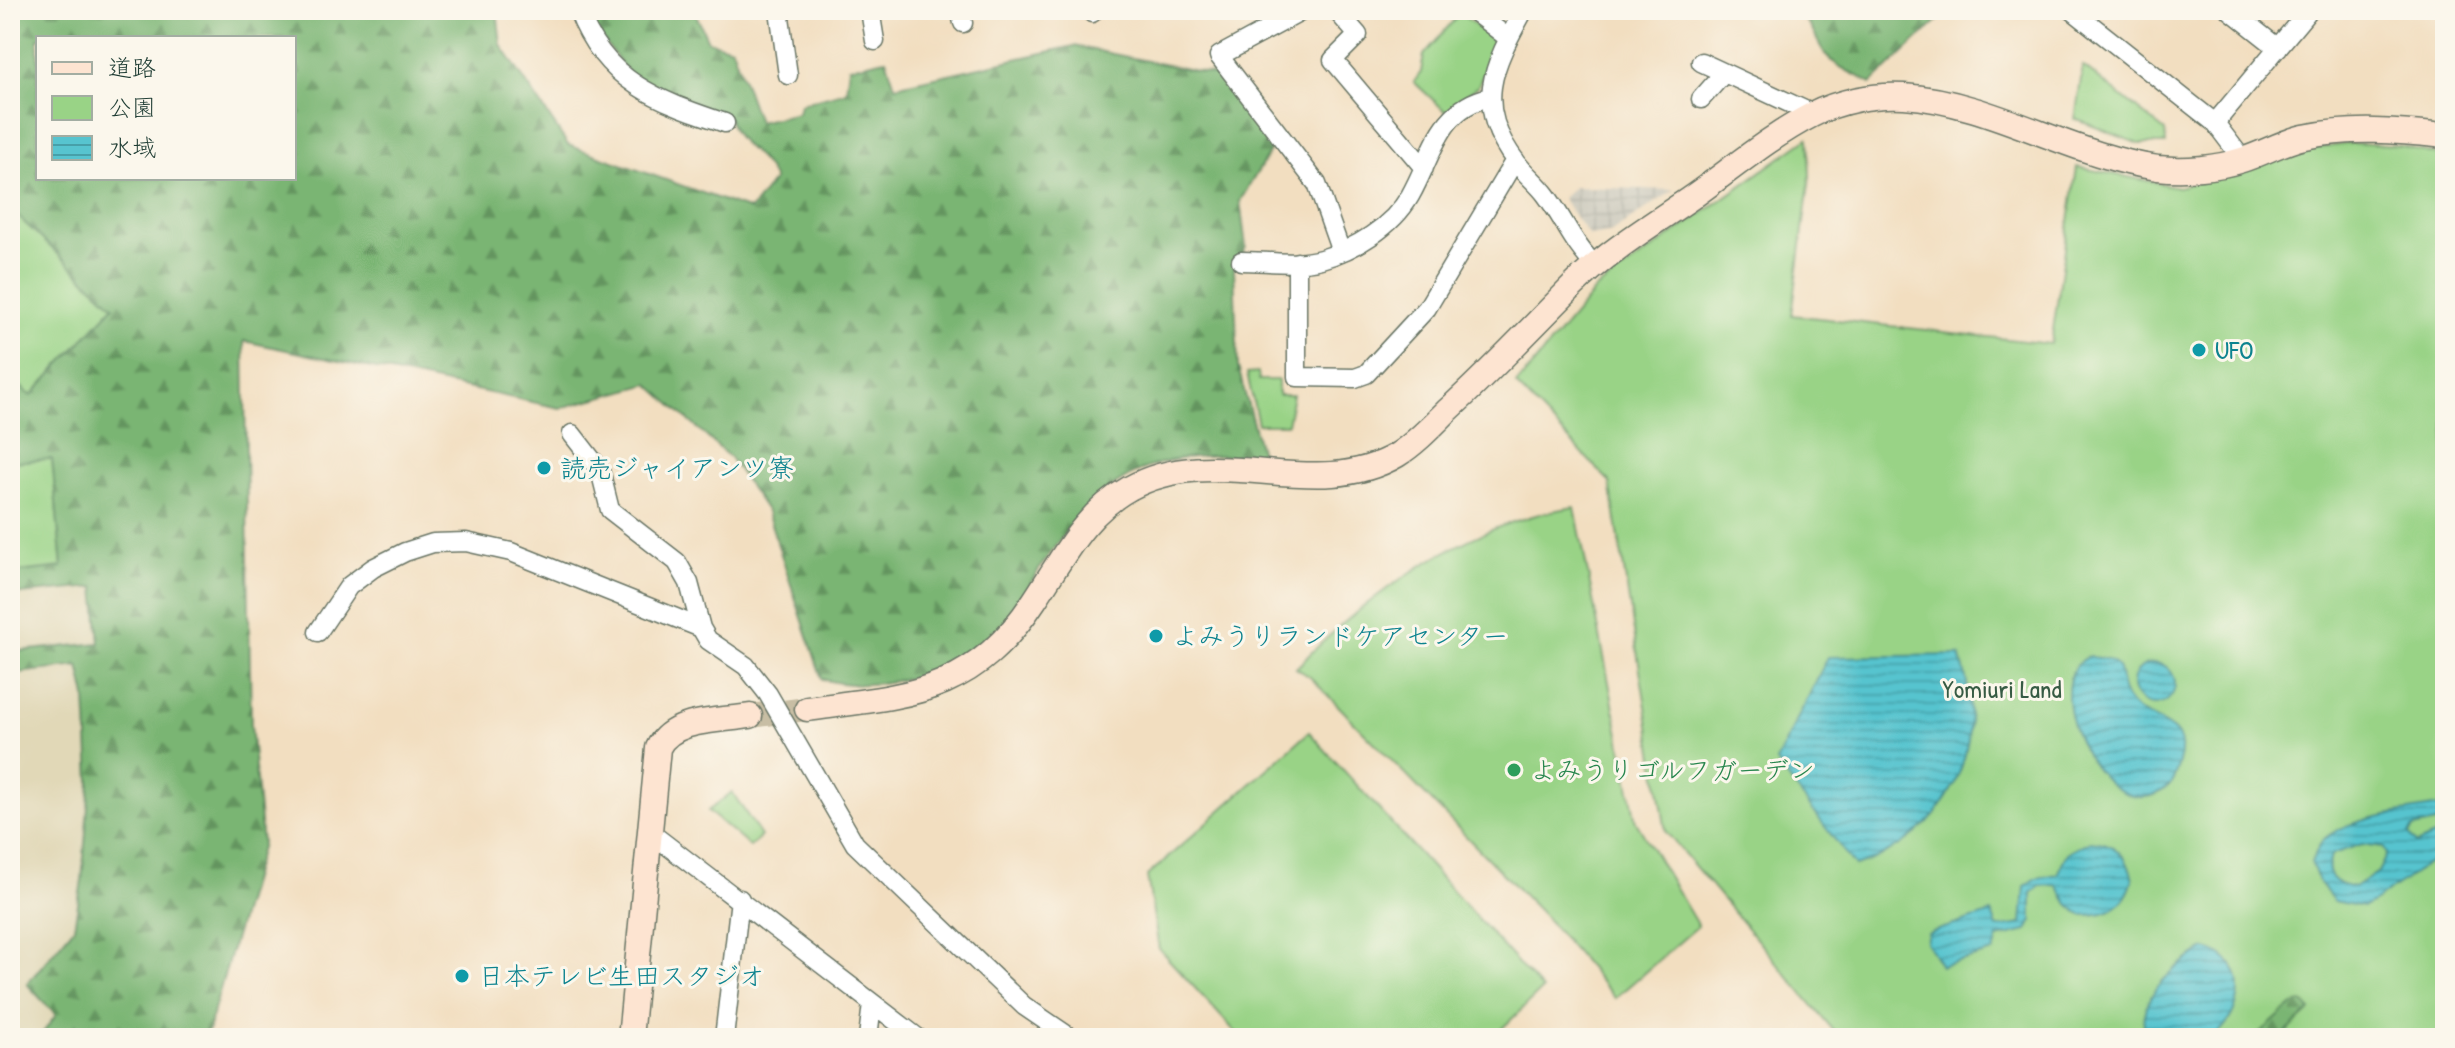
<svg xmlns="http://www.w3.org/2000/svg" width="2455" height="1048" viewBox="0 0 2455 1048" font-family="'Patrick Hand','Klee One',sans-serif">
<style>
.built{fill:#e1d8b7}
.industrial{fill:url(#industrial-grid)}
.green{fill:#99d386;stroke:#5c885d;stroke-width:2}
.forest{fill:url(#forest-firs);stroke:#4c7954;stroke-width:2;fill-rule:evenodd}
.water{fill:url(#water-rules);stroke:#3b8082;stroke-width:2;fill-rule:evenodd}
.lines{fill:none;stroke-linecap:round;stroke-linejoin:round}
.secondary-tunnel{stroke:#c8bea4;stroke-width:24;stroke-dasharray:24 12;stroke-linecap:butt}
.street-casing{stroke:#697565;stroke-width:21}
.secondary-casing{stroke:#697565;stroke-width:27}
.street{stroke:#fff;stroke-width:18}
.secondary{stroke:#fde4d1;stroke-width:24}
.culture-dot{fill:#0f9aa8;stroke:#fbf7ec;stroke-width:3}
.leisure-dot{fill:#2e9e5b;stroke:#fbf7ec;stroke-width:3}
.labels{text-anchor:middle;stroke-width:6;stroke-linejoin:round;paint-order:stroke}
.culture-label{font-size:26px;fill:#0d838f;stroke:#fbf7ec;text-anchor:start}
.park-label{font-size:26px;fill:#375b44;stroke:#fbf7ec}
.leisure-label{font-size:26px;fill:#27864d;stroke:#fbf7ec;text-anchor:start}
</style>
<defs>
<pattern id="industrial-grid" width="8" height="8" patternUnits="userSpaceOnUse" patternTransform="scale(2)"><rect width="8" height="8" fill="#c7c5b8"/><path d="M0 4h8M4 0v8" fill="none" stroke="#aaaa9f"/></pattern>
<pattern id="forest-firs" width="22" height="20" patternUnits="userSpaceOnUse" patternTransform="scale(2)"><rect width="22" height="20" fill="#7ab573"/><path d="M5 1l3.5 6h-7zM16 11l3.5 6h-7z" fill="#63945f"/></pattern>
<pattern id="water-rules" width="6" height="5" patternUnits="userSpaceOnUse" patternTransform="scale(2)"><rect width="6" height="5" fill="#57c4cf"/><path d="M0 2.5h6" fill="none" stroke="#47a0a9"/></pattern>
</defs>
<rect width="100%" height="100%" fill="#fbf7ec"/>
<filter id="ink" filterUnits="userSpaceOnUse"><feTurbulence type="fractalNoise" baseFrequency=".0125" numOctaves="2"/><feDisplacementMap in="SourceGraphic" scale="16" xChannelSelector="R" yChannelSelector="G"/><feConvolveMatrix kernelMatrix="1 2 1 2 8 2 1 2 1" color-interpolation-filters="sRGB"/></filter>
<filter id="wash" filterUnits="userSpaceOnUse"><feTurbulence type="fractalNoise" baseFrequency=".006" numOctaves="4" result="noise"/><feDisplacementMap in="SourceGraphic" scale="32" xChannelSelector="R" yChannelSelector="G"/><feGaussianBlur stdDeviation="1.8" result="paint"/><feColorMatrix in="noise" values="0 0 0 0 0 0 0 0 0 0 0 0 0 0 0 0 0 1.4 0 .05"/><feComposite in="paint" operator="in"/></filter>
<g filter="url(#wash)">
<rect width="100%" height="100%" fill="#f2dec0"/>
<!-- built -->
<path class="built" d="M 10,10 L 38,38 L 38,178 L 178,1038 L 10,1038 Z"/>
<!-- industrial -->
<path class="industrial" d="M 1574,187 L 1674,190 L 1610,233 L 1589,236 L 1562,198 Z"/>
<!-- green -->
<path class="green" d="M 1460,13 L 1498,43 L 1478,86 L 1446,112 L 1414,82 L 1421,72 L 1424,55 Z
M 2083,66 L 2165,131 L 2166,144 L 2139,144 L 2075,119 Z
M 1808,138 L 1810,176 L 1792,315 L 2051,344 L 2077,167 L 2179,187 L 2300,151 L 2352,143 L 2403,146 L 2445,157 L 2445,1038 L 1840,1038 L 1666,832 L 1610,482 L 1516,385 L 1596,289 Z
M 10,209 L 114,306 L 31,396 L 10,377 Z
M 1258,373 L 1259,380 L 1278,380 L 1278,395 L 1293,395 L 1287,424 L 1258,424 L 1247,374 Z
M 52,458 L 62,568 L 10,573 L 10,462 Z
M 1575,507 L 1636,822 L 1698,926 L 1615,998 L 1544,916 L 1310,677 L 1296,668 C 1370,592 1468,522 1575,507 Z
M 1309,732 L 1542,990 L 1492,1038 L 1241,1038 L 1159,949 L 1147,876 Z
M 732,792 L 761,836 L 750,847 L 708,811 Z"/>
<!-- forest -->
<path class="forest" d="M 10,10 L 497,10 L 501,45 L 568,145 L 750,210 L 774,180 C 760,148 736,149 729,118 L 631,76 L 593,27 L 585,10 L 694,10 L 708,41 L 732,48 L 758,122 L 798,113 L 800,104 L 846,91 L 849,67 L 886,59 L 895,86 L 1074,46 L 1221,76 L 1275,143 L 1240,201 L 1246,247 L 1234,269 L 1238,367 L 1262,458 C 1148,445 1094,482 1035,576 C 1018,605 999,638 969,656 C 948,668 924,675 900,680 C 873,685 849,687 822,679 L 767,512 L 730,458 L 649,384 L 560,408 L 244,341 L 251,724 L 262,844 L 206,1038 L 39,1038 L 56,1015 L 27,984 L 74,927 L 82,881 L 90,781 L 86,697 L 79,666 L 10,674 L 10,652 L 100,643 L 95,587 L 10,595 L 10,573 L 62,567 L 52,459 L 10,462 L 10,377 L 31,396 L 114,306 L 10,209 ZM 38,38 L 294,38 L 294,178 L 38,178 Z
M 1796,10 L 1949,10 L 1871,84 C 1856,74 1835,68 1824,52 C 1813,35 1813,25 1796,10 Z
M 2302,1002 L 2311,1010 L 2280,1038 L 2245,1038 C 2268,1035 2279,1008 2302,1002 Z"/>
<!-- water -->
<path class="water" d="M 1960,655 C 1990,748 1950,836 1855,866 L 1776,762 L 1828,657 Z
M 2088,657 C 2136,659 2110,680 2131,704 C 2148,724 2192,720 2179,762 C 2177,769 2174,779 2170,784 C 2114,843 2029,686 2088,657 Z
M2133 684a21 21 0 1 1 42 0a21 21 0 1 1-42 0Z
M 2445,805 L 2445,821 L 2413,828 L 2409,834 L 2416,844 L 2445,831 L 2445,852 L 2375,901 L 2364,907 L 2334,901 L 2319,882 L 2311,862 C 2316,856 2317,846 2323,840 C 2348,817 2412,811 2445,805 ZM 2362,844 L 2383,847 L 2387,854 L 2378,872 L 2354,888 C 2335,885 2321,874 2333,854 Z
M 2090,841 C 2115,842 2128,856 2133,879 C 2126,907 2108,916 2081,915 L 2068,904 L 2057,885 L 2040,886 L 2032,893 L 2032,920 L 2027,931 L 1998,938 L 1994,952 L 1941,966 L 1926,942 L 1928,933 L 1992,913 L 1997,928 L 2022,924 L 2025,886 L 2037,878 L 2057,874 L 2067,853 Z
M 2206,949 C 2253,960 2245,1014 2212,1038 L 2148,1038 C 2129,1002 2178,962 2206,949 Z"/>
</g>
<g filter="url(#ink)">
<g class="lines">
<!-- secondary-tunnel -->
<path class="secondary-tunnel" d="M 750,716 L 807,709"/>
<defs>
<path id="street" d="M 578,10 C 605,82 657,100 725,123
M 779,10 L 788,75
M 870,10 L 875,41
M 960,10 L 963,23
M 1091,10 L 1092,13
M 1304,10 L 1219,56 L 1317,184 L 1341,252
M 1336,10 L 1358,35 L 1333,60 L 1424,168
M 1472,10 L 1508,38
M 1524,10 C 1492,68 1473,105 1517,163 C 1526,175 1538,184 1546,195 C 1564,219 1574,246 1596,266
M 2072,10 L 2215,123 L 2243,160
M 2230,10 L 2278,48
M 1701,62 L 1813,114
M 1701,99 L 1724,73
M 2215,123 L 2309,10
M 1241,261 C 1267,261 1296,266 1321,259 C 1354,250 1392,227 1410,196 C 1433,156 1438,108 1490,97
M 1297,262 L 1297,377 L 1355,378 L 1366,374 L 1427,308 L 1515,160
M 572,434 L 600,470 L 610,510 L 677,562 L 689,583 L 701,628 L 708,640 L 746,666 L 768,694 L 855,844 L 1024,1006 L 1071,1038
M 318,632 L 349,586 L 373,568 L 405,552 L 433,543 L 466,542 L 511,552 L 701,628
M 651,833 L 918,1038
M 724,1038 L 740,899
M 868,1038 L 872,1003"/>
<path id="secondary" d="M 807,709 C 909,695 972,695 1034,601 C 1063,558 1083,514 1130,488 C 1217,440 1314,504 1397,455 C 1415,444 1432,426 1447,411 C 1491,371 1532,327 1574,285 C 1609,250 1655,223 1695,195 C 1733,168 1771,136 1812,115 C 1839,101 1874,94 1904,96 C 1992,102 2071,156 2158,168 C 2185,171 2217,168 2242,160 C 2264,153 2282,142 2304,137 C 2352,127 2397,131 2445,136
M 630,1038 L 658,748 C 672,718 720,721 750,716"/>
</defs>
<!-- street casing -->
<use href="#street" class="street-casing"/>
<!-- secondary casing -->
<use href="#secondary" class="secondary-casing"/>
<!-- street -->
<use href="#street" class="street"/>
<!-- secondary -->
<use href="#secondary" class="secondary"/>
</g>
</g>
<!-- markers -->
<g class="culture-dot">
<circle cx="2199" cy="350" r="8"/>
<circle cx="544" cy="468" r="8"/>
<circle cx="1156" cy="636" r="8"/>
<circle cx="462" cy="976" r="8"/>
</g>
<circle class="leisure-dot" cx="1514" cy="770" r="8"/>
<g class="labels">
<!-- culture labels -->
<g class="culture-label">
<text x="2215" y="359">UFO</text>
<text x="560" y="477">読売ジャイアンツ寮</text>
<text x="1172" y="645">よみうりランドケアセンター</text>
<text x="478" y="985">日本テレビ生田スタジオ</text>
</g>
<!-- park labels -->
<g class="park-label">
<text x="2002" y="698">Yomiuri Land</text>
</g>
<!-- leisure labels -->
<g class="leisure-label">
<text x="1530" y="779">よみうりゴルフガーデン</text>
</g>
</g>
<!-- margin -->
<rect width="2455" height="1048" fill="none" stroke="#fbf7ec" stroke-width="40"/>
<!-- legend -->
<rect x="36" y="36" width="260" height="144" fill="#fbf7ec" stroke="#a3ada2" stroke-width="2"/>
<rect x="52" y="62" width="40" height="12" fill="#fde4d1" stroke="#a3ada2" stroke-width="2"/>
<text x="108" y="76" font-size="24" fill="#1f3d34">道路</text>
<rect x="52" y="96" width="40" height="24" fill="#99d386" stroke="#a3ada2" stroke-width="2"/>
<text x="108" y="116" font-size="24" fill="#1f3d34">公園</text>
<rect x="52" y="136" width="40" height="24" fill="url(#water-rules)" stroke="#a3ada2" stroke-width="2"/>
<text x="108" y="156" font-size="24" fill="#1f3d34">水域</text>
</svg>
